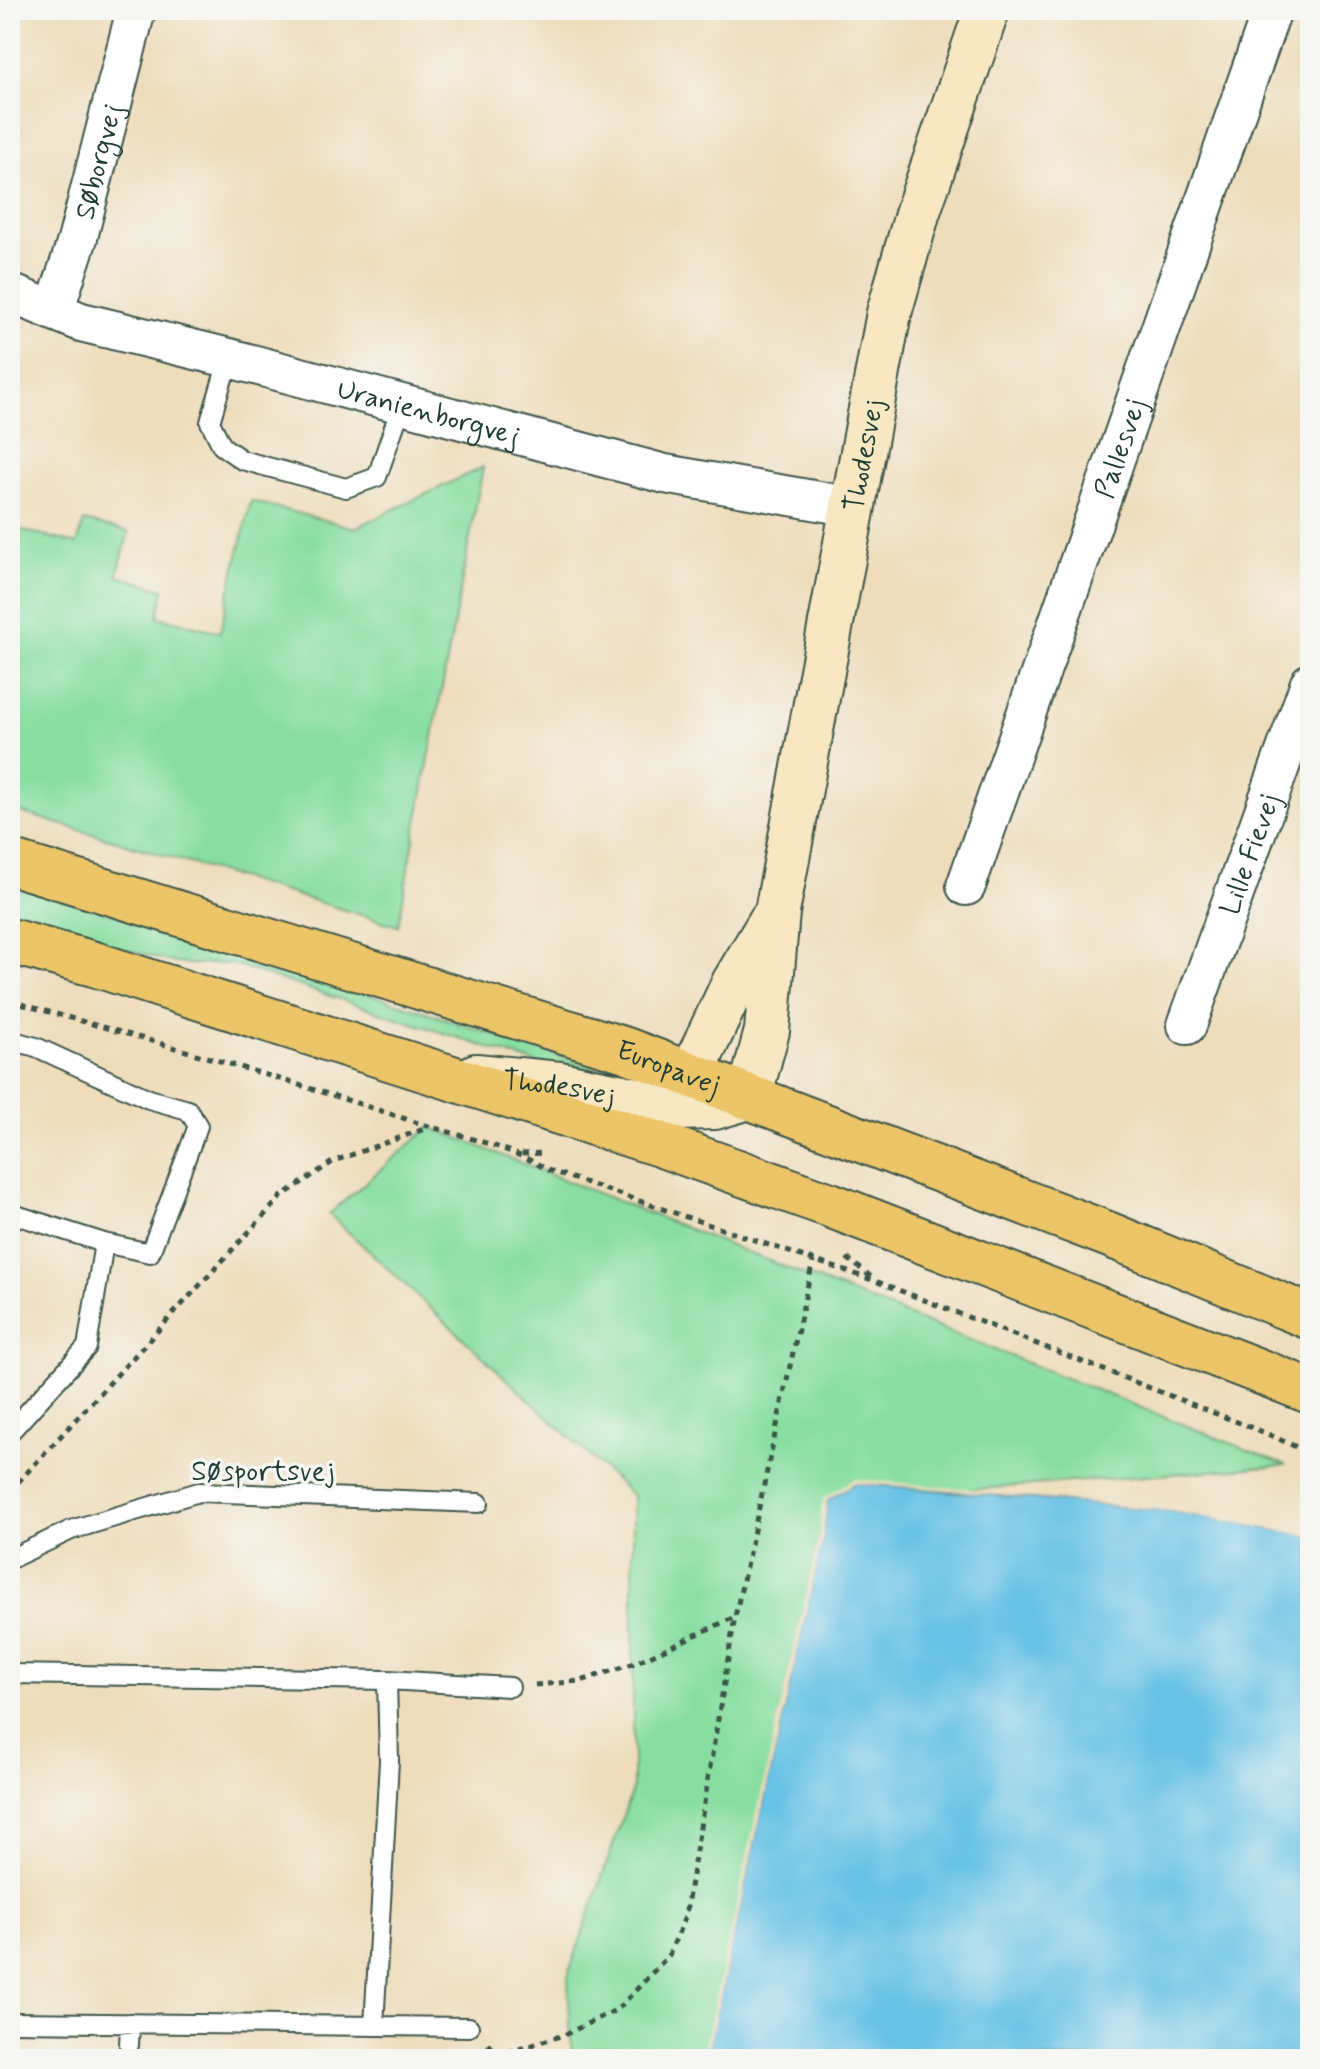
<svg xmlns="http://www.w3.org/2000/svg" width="1320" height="2069" viewBox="0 0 1320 2069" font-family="Mynerve,sans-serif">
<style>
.green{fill:#88dea1;stroke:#548e6a;stroke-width:2}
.water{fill:#68c2e5;stroke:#44808c;stroke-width:2}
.pier{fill:#edb}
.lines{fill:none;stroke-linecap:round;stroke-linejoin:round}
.service-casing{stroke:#3e5548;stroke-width:22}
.minor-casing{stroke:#3e5548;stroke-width:42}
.secondary-casing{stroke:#3e5548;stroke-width:48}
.primary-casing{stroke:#3e5548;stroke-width:48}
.path{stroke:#3e5548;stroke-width:5;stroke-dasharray:6 6;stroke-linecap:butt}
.service{stroke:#fff;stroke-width:18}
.minor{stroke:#fff;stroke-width:38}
.secondary{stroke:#f7e8c3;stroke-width:44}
.primary{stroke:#ecc569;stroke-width:44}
.labels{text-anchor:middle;stroke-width:7;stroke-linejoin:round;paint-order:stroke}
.street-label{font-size:28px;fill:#1f3d34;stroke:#f6f6f2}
</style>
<rect width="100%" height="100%" fill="#f6f6f2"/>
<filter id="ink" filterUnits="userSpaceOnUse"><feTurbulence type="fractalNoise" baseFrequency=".0125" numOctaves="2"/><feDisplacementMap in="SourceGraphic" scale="16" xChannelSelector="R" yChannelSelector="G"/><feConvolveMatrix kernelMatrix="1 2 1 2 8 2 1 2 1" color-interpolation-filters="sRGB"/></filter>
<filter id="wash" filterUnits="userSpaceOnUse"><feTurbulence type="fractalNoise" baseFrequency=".006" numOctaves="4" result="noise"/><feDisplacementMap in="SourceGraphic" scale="32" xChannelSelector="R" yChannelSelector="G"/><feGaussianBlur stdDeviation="1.8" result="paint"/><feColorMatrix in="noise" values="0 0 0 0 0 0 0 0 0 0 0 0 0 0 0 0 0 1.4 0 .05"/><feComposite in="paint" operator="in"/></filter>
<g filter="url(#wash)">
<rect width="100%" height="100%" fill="#edb"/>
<!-- green -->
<path class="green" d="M 483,467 L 398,926 L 10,809 L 10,527 L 77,544 L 84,521 L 129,532 L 117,576 L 164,589 L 158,617 L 220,632 L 251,501 L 355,528 Z
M 10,882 L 401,1004 L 626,1078 L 563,1072 L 232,964 C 212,962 195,966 175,963 L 10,917 Z
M 430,1127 L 1286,1465 L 827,1501 L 705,2059 L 572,2059 L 568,1976 L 633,1787 L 633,1496 L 329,1214 Z"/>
<!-- water -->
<path class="water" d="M 854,1483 L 1170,1511 L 1310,1536 L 1310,2059 L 706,2059 L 823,1537 L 827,1501 Z"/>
<!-- pier -->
<path class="pier" d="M 854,1479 L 1170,1507 L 1310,1532 L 1310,1536 L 1170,1511 L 928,1488 L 854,1483 L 827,1500 L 823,1537 L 706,2059 L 702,2059 L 819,1536 L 823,1499 Z"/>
</g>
<g filter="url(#ink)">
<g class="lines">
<defs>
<path id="service" d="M 229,358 L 210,422 L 222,446 L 242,460 L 346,488 L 377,477 L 402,404
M 10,1040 L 36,1047 L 149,1099 L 188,1110 L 198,1126 L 150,1253 L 104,1243 L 10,1213
M 10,1432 L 87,1347 L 104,1243
M 10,1559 L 71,1530 L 199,1492 L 479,1503
M 10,1674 L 387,1680 L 510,1687
M 10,2022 L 469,2027
M 374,2026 L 389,1761 L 387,1680
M 129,2045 L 130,2023"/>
<g id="minor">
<path id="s1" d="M 10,293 L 81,322 L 229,358 L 665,474 L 853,507"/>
<path id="s2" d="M 54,311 L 77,241 L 136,10"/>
<path id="s3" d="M 966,886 L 1272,10"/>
<path id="s4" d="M 1187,1025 L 1310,683"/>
</g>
<g id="secondary">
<path id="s5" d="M 476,1076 L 560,1084 L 675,1108 L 715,1107 L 749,1097 L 767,1031 L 777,912 L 889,313 L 918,211 L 987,10"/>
<path d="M 675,1109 L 734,983 L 771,921"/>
</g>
<g id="primary">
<path id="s6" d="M 10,862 L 626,1050 L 1110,1235 L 1310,1317"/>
<path d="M 10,941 L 94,964 L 659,1144 L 830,1205 L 1310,1391"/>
</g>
</defs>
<!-- service casing -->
<use href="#service" class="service-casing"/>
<!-- minor casing -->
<use href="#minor" class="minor-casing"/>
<!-- secondary casing -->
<use href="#secondary" class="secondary-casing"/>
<!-- primary casing -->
<use href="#primary" class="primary-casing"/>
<!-- path -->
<path class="path" d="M 10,1001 C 143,1038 275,1076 406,1119 C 454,1135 505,1144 548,1170 L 878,1282 L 1263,1432 L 1310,1453
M 522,1154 L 544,1153
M 847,1258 L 874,1279
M 10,1491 L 282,1196 L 334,1161 L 427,1128
M 535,1685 L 581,1681 L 632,1664 L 735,1617
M 488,2044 L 498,2054 L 564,2035 L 618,2009 L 669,1955 L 685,1917 L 735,1617 L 813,1261
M 530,2059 L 533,2045"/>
<!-- service -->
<use href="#service" class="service"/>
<!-- minor -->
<use href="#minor" class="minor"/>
<!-- secondary -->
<use href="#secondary" class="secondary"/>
<!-- primary -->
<use href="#primary" class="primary"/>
</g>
</g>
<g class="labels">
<!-- street labels -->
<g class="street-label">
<text dy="10" stroke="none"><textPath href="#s2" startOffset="156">Søborgvej</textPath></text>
<text dy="10" stroke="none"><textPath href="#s1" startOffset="436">Uranienborgvej</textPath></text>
<text dy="10" stroke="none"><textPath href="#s3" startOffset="464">Pallesvej</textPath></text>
<text dy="10" stroke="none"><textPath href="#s5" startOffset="930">Thodesvej</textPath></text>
<text dy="10" stroke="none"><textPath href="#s4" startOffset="182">Lille Fievej</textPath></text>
<text dy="10" stroke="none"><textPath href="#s6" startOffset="690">Europavej</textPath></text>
<text dy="10" stroke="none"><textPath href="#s5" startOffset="84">Thodesvej</textPath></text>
<text x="263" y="1480">Søsportsvej</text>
</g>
</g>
<!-- margin -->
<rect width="1320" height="2069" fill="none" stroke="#f6f6f2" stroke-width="40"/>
</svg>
